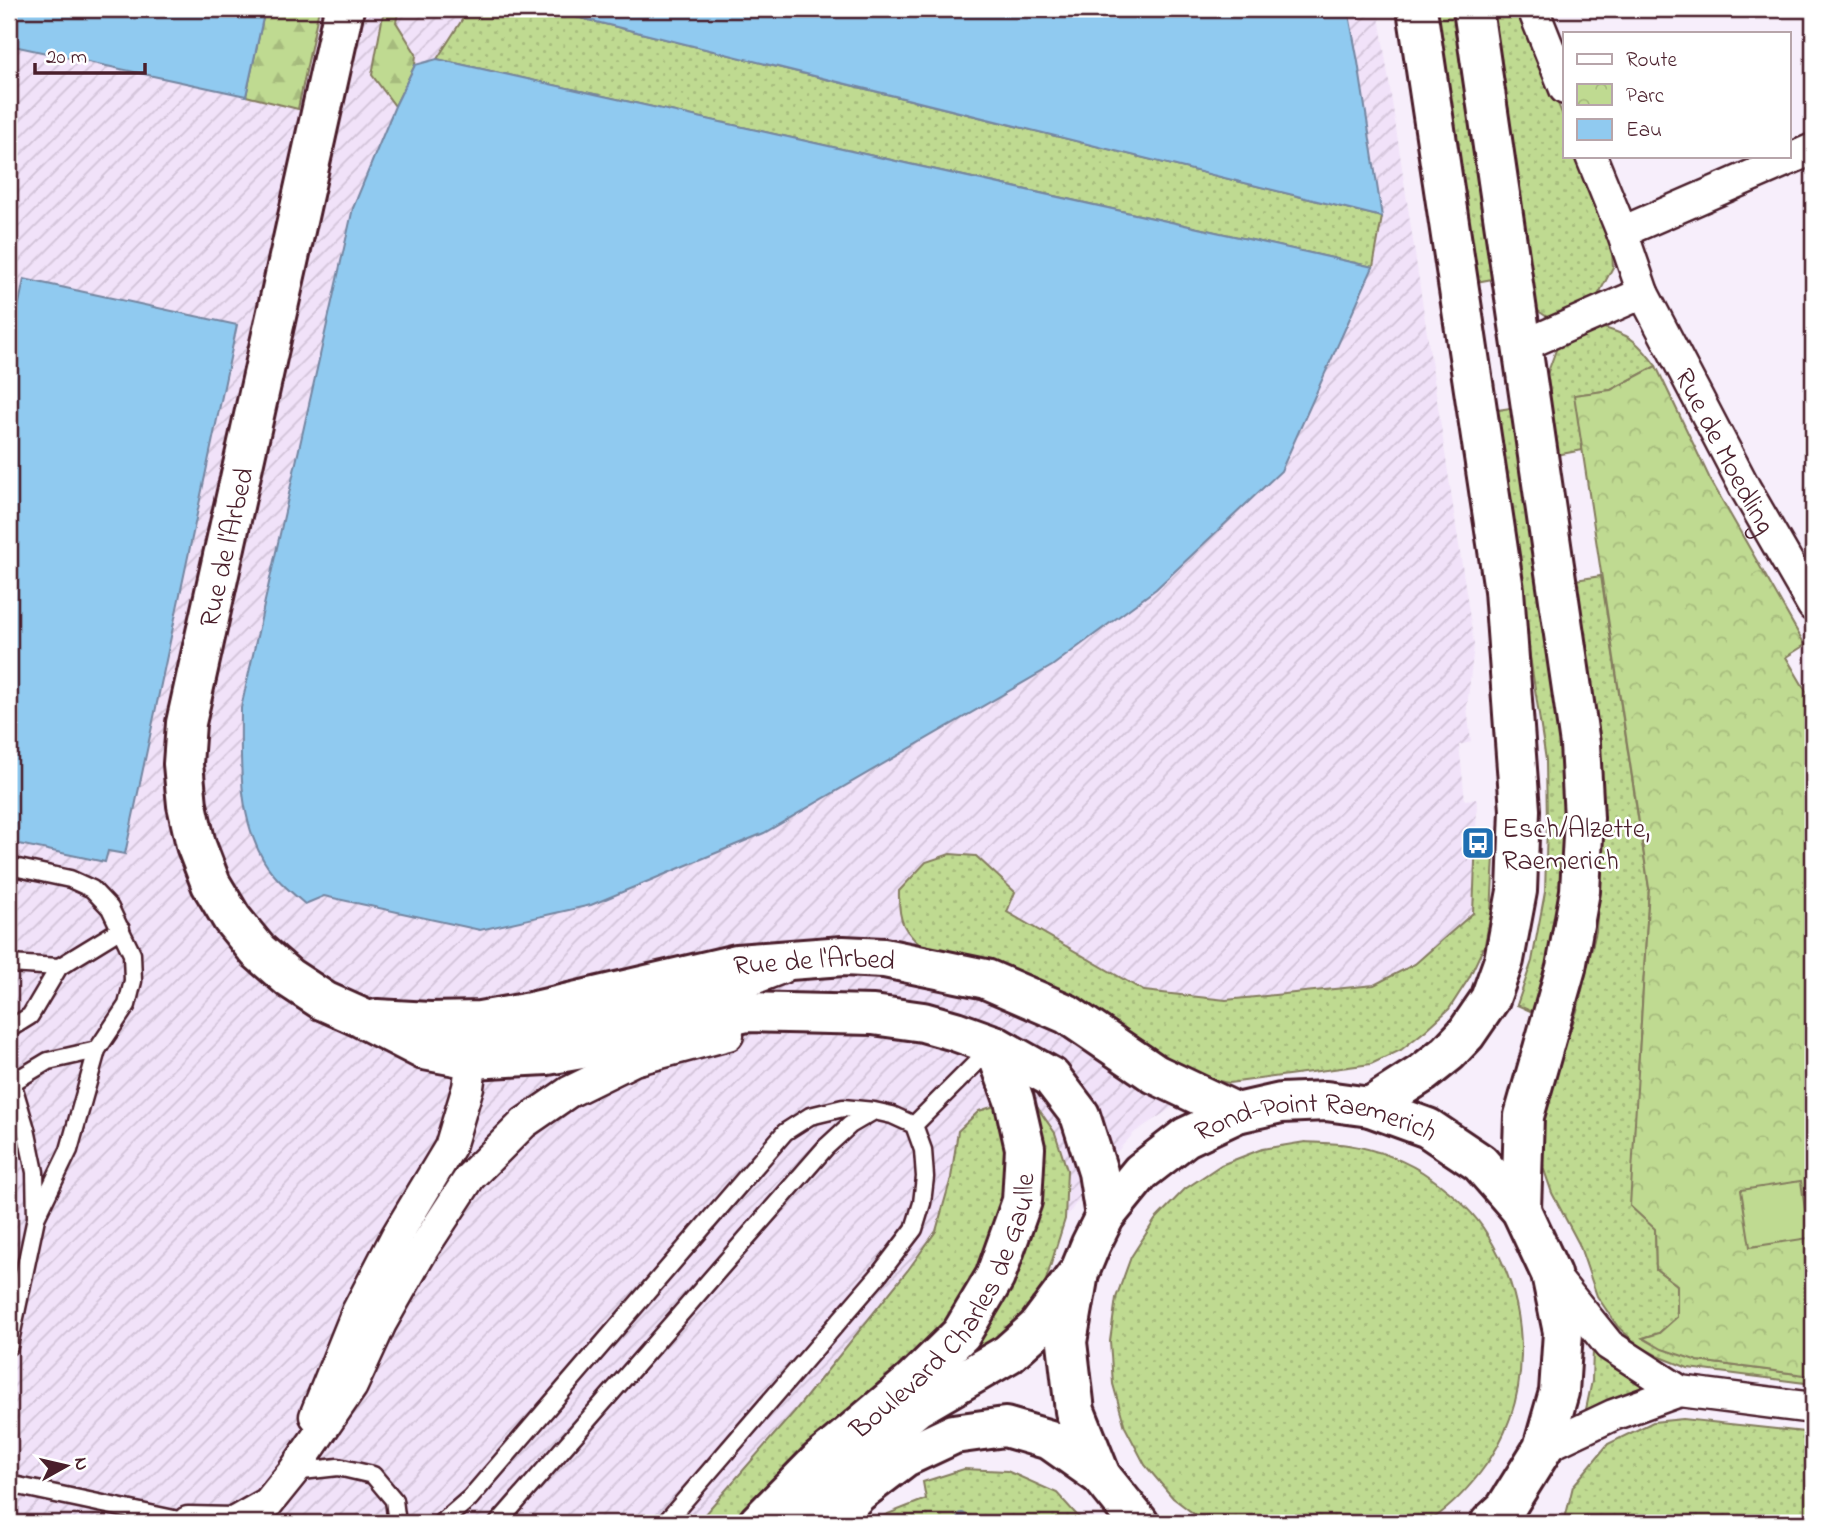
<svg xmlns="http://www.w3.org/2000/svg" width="1822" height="1532" viewBox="0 0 1822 1532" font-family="'Indie Flower',sans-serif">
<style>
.industrial{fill:url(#industrial-furrows)}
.grass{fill:url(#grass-dots);stroke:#847c5e;stroke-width:2}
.forest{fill:url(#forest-firs);stroke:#847c5e;stroke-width:2}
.park{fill:url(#park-crowns);stroke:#847c5e;stroke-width:2}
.garden{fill:#bfda91;stroke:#847c5e;stroke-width:2}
.water{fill:#90caf0;stroke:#7486a1;stroke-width:2}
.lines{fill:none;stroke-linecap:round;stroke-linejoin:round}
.stream{stroke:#7486a1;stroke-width:10}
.lane-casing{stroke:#4a1f2b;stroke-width:21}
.street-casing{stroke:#4a1f2b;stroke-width:35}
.secondary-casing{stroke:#4a1f2b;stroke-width:44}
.primary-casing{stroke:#4a1f2b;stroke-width:44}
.lane{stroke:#fff;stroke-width:16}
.street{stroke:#fff;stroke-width:30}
.secondary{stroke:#fff;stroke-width:38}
.primary{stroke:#fff;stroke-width:38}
.labels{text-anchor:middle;stroke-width:5;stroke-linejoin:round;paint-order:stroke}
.street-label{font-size:28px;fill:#4a1f2b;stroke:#fff}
.poi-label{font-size:28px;fill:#4a1f2b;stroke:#fff;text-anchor:start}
</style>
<defs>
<pattern id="industrial-furrows" width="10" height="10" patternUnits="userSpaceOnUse" patternTransform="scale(1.75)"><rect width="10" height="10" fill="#f1e2f9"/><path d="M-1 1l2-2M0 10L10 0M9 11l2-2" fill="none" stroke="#d0c1d6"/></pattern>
<pattern id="grass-dots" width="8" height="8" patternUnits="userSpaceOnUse" patternTransform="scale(1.75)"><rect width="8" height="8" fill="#bfda91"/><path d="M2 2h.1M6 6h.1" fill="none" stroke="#a6bb7d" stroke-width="1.8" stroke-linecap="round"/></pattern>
<pattern id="forest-firs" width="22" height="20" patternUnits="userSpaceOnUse" patternTransform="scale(1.75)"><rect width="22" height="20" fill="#bfda91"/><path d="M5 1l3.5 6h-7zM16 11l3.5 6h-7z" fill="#a6bb7d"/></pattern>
<pattern id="park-crowns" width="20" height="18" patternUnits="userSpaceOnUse" patternTransform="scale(1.75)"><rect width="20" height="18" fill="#bfda91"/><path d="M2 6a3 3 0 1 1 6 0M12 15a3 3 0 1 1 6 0" fill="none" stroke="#a6bb7d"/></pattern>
</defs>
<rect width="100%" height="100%" fill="#f7eefb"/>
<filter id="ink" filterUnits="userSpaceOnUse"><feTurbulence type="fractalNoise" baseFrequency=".0143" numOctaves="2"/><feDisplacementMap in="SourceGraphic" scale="14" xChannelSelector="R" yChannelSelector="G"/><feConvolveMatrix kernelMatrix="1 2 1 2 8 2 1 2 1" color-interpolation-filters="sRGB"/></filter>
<g filter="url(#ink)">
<!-- industrial -->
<path class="industrial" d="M 9,9 L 1378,9 L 1474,645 L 1467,707 L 1471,742 L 1459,745 L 1465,800 L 1477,799 L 1474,913 L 1415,964 L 1374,985 L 1226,1000 L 1144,991 L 1007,912 L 926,862 L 1189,1076 L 1229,1083 L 1176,1105 L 1135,1132 L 1098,1172 L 1065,1219 L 1067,1170 L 958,1131 L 951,1178 L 936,1231 L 908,1270 L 794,1412 L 697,1523 L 9,1523 Z"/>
<!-- grass -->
<path class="grass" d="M 469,9 L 544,9 L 1382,217 L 1373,267 L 437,59 Z
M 1435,9 L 1456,9 L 1496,270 L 1492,279 L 1476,282 Z
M 1490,9 L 1520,9 L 1565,121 L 1565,156 L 1579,156 L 1611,236 L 1613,267 L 1596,299 L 1596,326 C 1629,334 1636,339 1656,366 L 1611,390 L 1575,395 L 1583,450 L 1556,455 L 1545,380 L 1564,328 L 1535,309 Z
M 1510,408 L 1516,413 L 1564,754 L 1566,818 L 1563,891 L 1549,966 L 1535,1013 L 1517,1005 L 1532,961 L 1545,892 L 1547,825 L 1546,760 L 1493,417 L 1498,410 Z
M 1601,576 L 1649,888 L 1638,1073 L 1655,1229 L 1656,1269 L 1677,1285 L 1677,1317 L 1659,1333 L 1643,1338 L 1698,1361 L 1813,1376 L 1813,1384 L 1688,1368 L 1658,1356 L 1639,1346 L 1618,1327 L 1597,1296 L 1579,1244 L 1552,1193 L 1542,1164 L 1538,1132 L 1546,1100 L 1577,1011 L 1596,931 L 1603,824 L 1601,753 L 1575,580 Z
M 1476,837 L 1495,838 L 1491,913 L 1485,944 L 1469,978 L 1449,1009 L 1426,1030 L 1401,1050 L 1371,1064 L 1229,1083 L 1189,1076 L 931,956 C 906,931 898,928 899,891 L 926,862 L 950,854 L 976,856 L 1015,892 L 1007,912 L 1144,991 L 1226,1000 L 1374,985 L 1415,964 L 1473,913 Z
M 1014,1100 L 1035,1104 L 1055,1133 L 1067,1170 L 1065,1219 L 1046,1280 L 1030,1315 L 758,1523 L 697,1523 L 794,1412 L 908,1270 L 936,1231 L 951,1178 L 958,1131 L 979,1111 Z
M 1305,1142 C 1319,1143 1334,1143 1348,1145 C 1376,1149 1408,1161 1431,1178 C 1452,1193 1474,1212 1487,1234 C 1533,1307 1534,1404 1480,1473 C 1465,1492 1447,1511 1426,1523 L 1206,1523 L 1173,1498 L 1145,1465 L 1125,1427 L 1113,1384 L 1110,1341 L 1116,1298 L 1131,1257 L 1155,1220 L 1185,1189 L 1221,1165 L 1262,1149 Z
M 1593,1349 L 1608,1364 L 1647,1388 L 1585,1414 L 1592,1381 Z
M 1683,1419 L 1813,1433 L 1813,1523 L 1564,1523 L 1573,1486 L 1608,1444 L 1653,1422 Z
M 964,1469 L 1007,1471 L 1057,1493 L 1084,1523 L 874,1523 L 880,1517 L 926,1499 L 923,1482 Z"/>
<!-- forest -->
<path class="forest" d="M 265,9 L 319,9 L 298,109 L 246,96 Z
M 384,9 L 399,9 L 396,22 L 416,54 L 415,65 L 395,106 L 372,75 Z"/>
<!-- park -->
<path class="park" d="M 1656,366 L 1710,479 L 1805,645 L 1786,657 L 1813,703 L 1813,1376 L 1698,1361 L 1662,1349 L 1643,1338 L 1659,1333 L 1677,1317 L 1677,1285 L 1656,1269 L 1655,1229 L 1630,1206 L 1649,888 L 1574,395 L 1611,390 Z"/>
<!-- garden -->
<path class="garden" d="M 1801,1181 L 1809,1238 L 1750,1247 L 1741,1190 Z"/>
<!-- water -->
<path class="water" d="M 16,9 L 265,9 L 246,96 L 9,45 Z
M 544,9 L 1348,9 L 1358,62 L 1382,217 Z
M 437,59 L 1373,267 L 1281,471 L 1156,589 L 1052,666 L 764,833 L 591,905 L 480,930 L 324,896 L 305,904 C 290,891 274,878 264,861 C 237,815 241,759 241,708 L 353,208 L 395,106 L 415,65 Z
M 24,279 L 237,325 L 125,854 L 108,851 L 105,862 L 9,842 L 9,353 Z"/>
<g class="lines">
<!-- stream -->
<path class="stream" d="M 962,1517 L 963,1523"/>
<defs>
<path id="lane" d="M 9,866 L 70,879 L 92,889 L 110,908 L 132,954 L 133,981 L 127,1005 L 97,1050 L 69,1150 L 36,1218
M 9,964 L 59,967
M 9,1029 L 30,1016 L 59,967 L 121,929
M 9,1072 L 26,1129 L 35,1172 L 36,1218 L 9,1346
M 13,1082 L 48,1061 L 97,1050
M 293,1472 L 338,1467 L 373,1475 L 394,1500 L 397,1523
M 9,1484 L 188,1522
M 441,1523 L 470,1498 L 785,1132 L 810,1116 L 843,1108 L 874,1111 L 892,1115 L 914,1125
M 498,1523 L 826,1147 L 850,1125 L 874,1111
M 665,1523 L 878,1276 L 914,1229 L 922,1203 L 925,1177 L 923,1150 L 914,1125 L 992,1047"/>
<g id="street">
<path d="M 1533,9 L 1565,89"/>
<path d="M 1622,232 L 1813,149"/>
<path id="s1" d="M 1643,293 L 1745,488 L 1813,606"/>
<path d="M 1522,346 L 1643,293 L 1622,232 L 1591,156"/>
<path d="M 1552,1274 L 1609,1345 L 1680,1391 L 1813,1408"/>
<path d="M 315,1416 L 357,1312 L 397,1235 L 450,1147 L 468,1087 L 472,1059 L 492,1039 L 536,1030 L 743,983 L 782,968"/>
<path d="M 1543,1448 L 1613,1415 L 1680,1391"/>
<path d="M 188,1522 L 233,1523 L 268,1503 L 293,1472 L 352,1386 L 381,1323 L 423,1249 L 470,1177 L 524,1123 L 569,1092 L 634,1060 L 728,1035"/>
</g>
<g id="secondary">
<path d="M 344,9 L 186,723 L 183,764 L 187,805 L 196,845 L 211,884 L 232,919 L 258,951 L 289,978 L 324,1001 L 362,1018 L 424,1050 L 472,1059 L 547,1055 L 610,1044 L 747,1012 L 873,1015 L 923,1022 L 955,1031 L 994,1045 L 1051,1077 L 1080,1115 L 1098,1172 L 1105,1216"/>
<path id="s2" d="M 377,1019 L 430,1022 L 480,1021 L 531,1012 L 737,964 L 843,956 L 884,958 L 986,979 L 1067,1014 L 1155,1074 L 1237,1113"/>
<path id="s3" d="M 758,1523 L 819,1461 L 912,1382 L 961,1334 L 995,1277 L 1022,1201 L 1025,1148 L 1014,1100 L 994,1045"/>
</g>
<g id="primary">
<path d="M 1473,9 L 1580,744 L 1584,818 L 1580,891 L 1566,968 L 1524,1116 L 1521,1210"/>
<path d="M 1370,1107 L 1423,1073 L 1448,1053 L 1466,1034 L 1490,999 L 1504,960 L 1517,891 L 1520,810 L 1504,590 L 1417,9"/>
<path d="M 788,1523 L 834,1475 L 917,1407 L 1008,1354 L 1037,1328 L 1075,1277"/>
<path d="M 829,1523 L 858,1493 L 905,1457 L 954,1434 L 1005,1427 L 1050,1440 L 1101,1476"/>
<path id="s4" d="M 1139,1523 L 1101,1476 L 1075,1411 L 1067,1342 L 1079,1273 L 1091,1244 L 1105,1216 L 1141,1172 L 1186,1137 L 1237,1113 L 1281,1103 L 1326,1101 L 1370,1107 L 1428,1128 L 1480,1163 L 1521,1210 L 1551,1274 L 1563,1332 L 1559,1392 L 1543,1448 L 1505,1509 L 1490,1523"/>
</g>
</defs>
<!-- lane casing -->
<use href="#lane" class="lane-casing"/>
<!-- street casing -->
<use href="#street" class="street-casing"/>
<!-- secondary casing -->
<use href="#secondary" class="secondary-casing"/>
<!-- primary casing -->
<use href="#primary" class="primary-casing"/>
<!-- lane -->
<use href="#lane" class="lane"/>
<!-- street -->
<use href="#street" class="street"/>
<!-- secondary -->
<use href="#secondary" class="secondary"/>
<!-- primary -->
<use href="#primary" class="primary"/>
</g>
</g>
<!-- icons -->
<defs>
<symbol id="bus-square" viewBox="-11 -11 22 22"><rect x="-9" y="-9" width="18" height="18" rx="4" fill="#1f6fb2" stroke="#fff"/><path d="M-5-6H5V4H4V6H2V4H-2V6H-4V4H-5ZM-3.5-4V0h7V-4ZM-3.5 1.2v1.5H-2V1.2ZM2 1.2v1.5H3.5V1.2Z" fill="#fff"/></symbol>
</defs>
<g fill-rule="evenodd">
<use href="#bus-square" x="1459" y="824" width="38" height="38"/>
</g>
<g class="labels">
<!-- street labels -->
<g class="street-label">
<text dy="10" stroke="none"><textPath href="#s1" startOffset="178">Rue de Moedling</textPath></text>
<text transform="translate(225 547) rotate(-77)" y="10">Rue de l'Arbed</text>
<text dy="10" stroke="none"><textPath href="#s2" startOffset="444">Rue de l'Arbed</textPath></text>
<text dy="10" stroke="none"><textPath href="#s4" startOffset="583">Rond-Point Raemerich</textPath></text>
<text dy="10" stroke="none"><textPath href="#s3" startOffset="292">Boulevard Charles de Gaulle</textPath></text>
</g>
<!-- poi labels -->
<g class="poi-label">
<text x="1502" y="837">Esch/Alzette,<tspan x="1502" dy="32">Raemerich</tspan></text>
</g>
</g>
<!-- margin -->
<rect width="1822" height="1532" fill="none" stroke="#fff" stroke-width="35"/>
<rect x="18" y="18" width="1787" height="1497" fill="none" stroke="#4a1f2b" stroke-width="2.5" filter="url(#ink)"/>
<!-- legend -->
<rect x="1563" y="32" width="228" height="126" fill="#ffffff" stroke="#b7a5aa" stroke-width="2"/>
<rect x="1577" y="54" width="35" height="10" fill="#ffffff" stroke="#b7a5aa" stroke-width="2"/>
<text x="1626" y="66" font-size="21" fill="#4a1f2b">Route</text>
<rect x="1577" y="84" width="35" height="21" fill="url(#park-crowns)" stroke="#b7a5aa" stroke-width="2"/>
<text x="1626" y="102" font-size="21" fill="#4a1f2b">Parc</text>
<rect x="1577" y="119" width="35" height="21" fill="#90caf0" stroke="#b7a5aa" stroke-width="2"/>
<text x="1626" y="136" font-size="21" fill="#4a1f2b">Eau</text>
<!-- north arrow -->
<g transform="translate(66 1466) rotate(82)" stroke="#ffffff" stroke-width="5" paint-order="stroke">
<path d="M0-5L12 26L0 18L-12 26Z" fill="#4a1f2b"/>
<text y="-10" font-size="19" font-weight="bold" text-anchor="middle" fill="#4a1f2b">N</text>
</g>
<!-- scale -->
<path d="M35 63v10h110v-10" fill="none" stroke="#4a1f2b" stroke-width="3.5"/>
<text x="46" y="63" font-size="21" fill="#4a1f2b" stroke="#ffffff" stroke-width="5" paint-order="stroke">20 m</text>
</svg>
